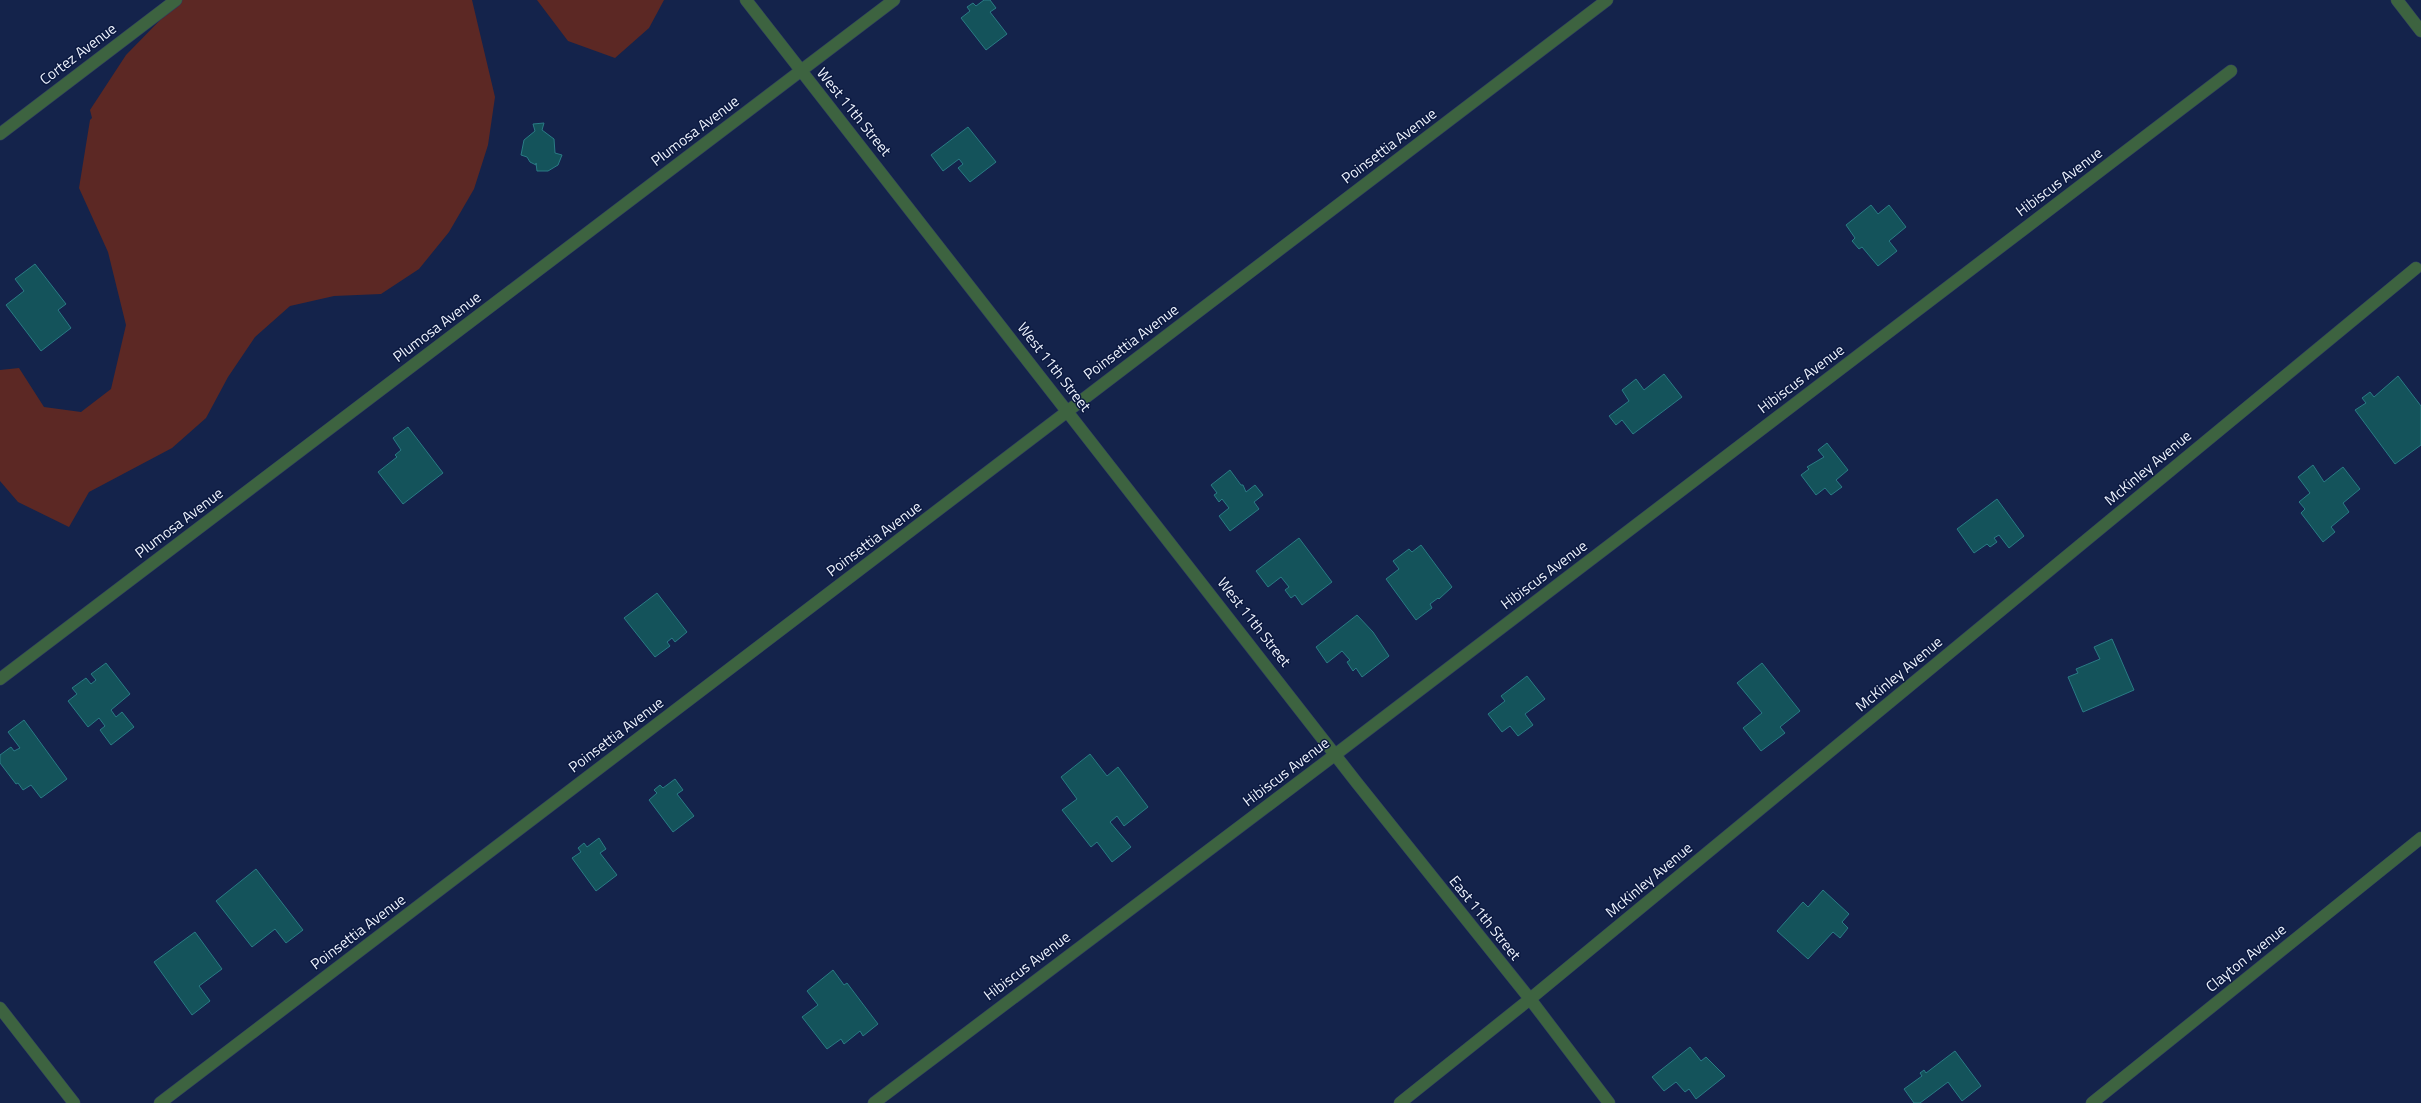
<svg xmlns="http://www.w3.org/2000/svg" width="2421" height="1103" viewBox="0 0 2421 1103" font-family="'Titillium Web',sans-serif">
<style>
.green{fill:#5c2824}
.building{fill:#14535b;stroke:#2a7b85}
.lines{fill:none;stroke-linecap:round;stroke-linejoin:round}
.minor-casing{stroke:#2e3c60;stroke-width:13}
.tertiary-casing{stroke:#2e3c60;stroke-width:13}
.minor{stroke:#3d6340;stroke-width:12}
.tertiary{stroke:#3d6340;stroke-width:12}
.labels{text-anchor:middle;stroke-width:3;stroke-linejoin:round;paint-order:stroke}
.street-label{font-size:15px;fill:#edf2fd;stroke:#0b1940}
</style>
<rect width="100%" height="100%" fill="#14234b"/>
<!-- green -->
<path class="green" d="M 176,0 L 472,0 L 495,97 L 488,145 L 474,189 L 449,232 L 419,269 L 381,294 L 334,296 L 290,306 L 255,337 L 228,377 L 206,418 L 172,448 L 89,492 L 69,527 L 18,502 L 0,481 L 0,370 L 19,368 L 44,407 L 81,412 L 111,389 L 126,325 L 108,252 L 79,188 L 90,120 L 92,118 L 90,110 L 126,55 L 167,13 Z
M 537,0 L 664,0 L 649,28 L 615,58 L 568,41 Z"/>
<!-- building -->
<path class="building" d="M 984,0 L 990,0 L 996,8 L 990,12 L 1007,34 L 986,50 L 961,18 L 970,11 L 967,7 L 973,3 L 976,6 Z
M 544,123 L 542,130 L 554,139 L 555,153 L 562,155 L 558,165 L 548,171 L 537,171 L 536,163 L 536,165 L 530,162 L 527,157 L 521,155 L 524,140 L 535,131 L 533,124 Z
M 968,127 L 996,162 L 970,182 L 958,168 L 963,164 L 959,159 L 943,171 L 931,155 Z
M 1871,205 L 1878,214 L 1889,205 L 1906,227 L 1889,241 L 1897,251 L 1878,266 L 1862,247 L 1859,249 L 1852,241 L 1855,238 L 1846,225 Z
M 35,264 L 66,304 L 58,310 L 71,328 L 41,351 L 6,305 L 24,291 L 15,279 Z
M 1664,374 L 1682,397 L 1633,434 L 1622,420 L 1616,425 L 1609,416 L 1629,401 L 1622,390 L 1636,379 L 1644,390 Z
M 2398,376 L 2421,406 L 2421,445 L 2395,464 L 2355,410 L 2366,403 L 2362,398 L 2370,392 L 2374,397 Z
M 408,427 L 443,473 L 403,504 L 378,472 L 397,457 L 395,455 L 401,450 L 393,438 Z
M 1827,443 L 1848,470 L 1836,480 L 1842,487 L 1831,495 L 1825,488 L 1816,495 L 1801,475 L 1809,469 L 1807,467 L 1824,457 L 1818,450 Z
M 2313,465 L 2324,482 L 2343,467 L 2360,489 L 2343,503 L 2349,512 L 2331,527 L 2335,532 L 2323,542 L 2301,513 L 2305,509 L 2299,502 L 2310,493 L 2298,477 Z
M 1230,470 L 1241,485 L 1243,485 L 1246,492 L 1255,485 L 1263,495 L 1254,502 L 1259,509 L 1230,531 L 1219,516 L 1229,508 L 1222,499 L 1219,502 L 1214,495 L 1217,493 L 1211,485 Z
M 1997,499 L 2024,536 L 2009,548 L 1999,535 L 1994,538 L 1997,542 L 1990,547 L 1987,544 L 1974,553 L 1957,529 Z
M 1299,538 L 1332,582 L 1302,605 L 1295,595 L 1291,598 L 1285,590 L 1289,587 L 1281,577 L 1268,587 L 1256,571 Z
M 1421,545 L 1452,587 L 1439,599 L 1438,598 L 1430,604 L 1432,608 L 1416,620 L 1386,579 L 1399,569 L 1393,561 L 1409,549 L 1412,552 Z
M 657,593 L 687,632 L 675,642 L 672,638 L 667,642 L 670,646 L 655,657 L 624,618 Z
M 1357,615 L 1373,632 L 1389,656 L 1362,677 L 1356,668 L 1353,671 L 1347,662 L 1350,660 L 1342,651 L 1327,663 L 1316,647 Z
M 2112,639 L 2134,690 L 2083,712 L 2068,677 L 2078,673 L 2076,669 L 2100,659 L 2094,647 Z
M 106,663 L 130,694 L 111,710 L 116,717 L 122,712 L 134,727 L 111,745 L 100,730 L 105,726 L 99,718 L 88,727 L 68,701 L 77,694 L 72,688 L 86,678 L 91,684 L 96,680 L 91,674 Z
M 1762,663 L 1800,711 L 1780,727 L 1785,733 L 1761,751 L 1743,728 L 1762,713 L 1737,683 Z
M 1527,676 L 1545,699 L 1525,714 L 1533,725 L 1518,736 L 1510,726 L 1502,732 L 1488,714 L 1505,701 L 1501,696 Z
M 24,720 L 67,779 L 41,798 L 31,785 L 23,790 L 18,783 L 16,784 L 0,763 L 0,755 L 11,747 L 14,751 L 20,748 L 8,732 Z
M 1090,754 L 1107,776 L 1118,767 L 1148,807 L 1124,826 L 1117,816 L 1110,822 L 1131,847 L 1112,862 L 1097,842 L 1091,847 L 1062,810 L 1077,799 L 1061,777 Z
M 675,779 L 683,790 L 677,794 L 694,816 L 673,832 L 649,800 L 657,793 L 654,790 L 660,785 L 663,788 Z
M 599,838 L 606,849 L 600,853 L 617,875 L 596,891 L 572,858 L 581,852 L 578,848 L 584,843 L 587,847 Z
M 256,869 L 303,930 L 286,943 L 275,929 L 252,947 L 216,901 Z
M 1823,890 L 1849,914 L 1842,922 L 1848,928 L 1840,938 L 1833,932 L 1808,959 L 1777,931 L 1803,902 L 1808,907 Z
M 195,932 L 222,969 L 199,986 L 210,1001 L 192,1015 L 154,962 Z
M 833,970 L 844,985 L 847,983 L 878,1024 L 863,1036 L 860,1031 L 844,1044 L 841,1039 L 827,1049 L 802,1017 L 818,1005 L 807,991 Z
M 1690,1047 L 1701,1061 L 1706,1057 L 1725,1076 L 1696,1099 L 1689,1089 L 1685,1092 L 1676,1082 L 1664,1091 L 1652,1077 Z
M 1955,1051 L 1981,1086 L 1962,1101 L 1948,1082 L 1920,1103 L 1914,1103 L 1904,1089 L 1922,1076 L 1920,1073 L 1924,1070 L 1926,1073 Z"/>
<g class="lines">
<defs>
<path id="minor" d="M 746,0 L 1357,783 L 1530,999 L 1609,1103
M 0,134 L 176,0
M 0,679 L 894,0
M 0,1008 L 74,1103
M 160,1103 L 1607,0
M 874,1103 L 1336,754 L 2231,71
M 1400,1103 L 1530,999 L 2416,268
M 2092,1103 L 2421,838"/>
<path id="tertiary" d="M 2397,0 L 2421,31"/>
</defs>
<!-- minor casing -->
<use href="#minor" class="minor-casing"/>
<!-- tertiary casing -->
<use href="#tertiary" class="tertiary-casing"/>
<!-- minor -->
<use href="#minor" class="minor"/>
<!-- tertiary -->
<use href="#tertiary" class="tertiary"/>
</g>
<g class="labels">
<!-- street labels -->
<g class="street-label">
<text transform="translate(78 54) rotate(-37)" y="5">Cortez Avenue</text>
<text transform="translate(854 112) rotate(51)" y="5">West 11th Street</text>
<text transform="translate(695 131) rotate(-37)" y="5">Plumosa Avenue</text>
<text transform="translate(1389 146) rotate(-37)" y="5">Poinsettia Avenue</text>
<text transform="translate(2059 182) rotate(-37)" y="5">Hibiscus Avenue</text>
<text transform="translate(437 327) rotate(-37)" y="5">Plumosa Avenue</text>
<text transform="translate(1131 342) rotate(-37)" y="5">Poinsettia Avenue</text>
<text transform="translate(1054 367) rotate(52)" y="5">West 11th Street</text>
<text transform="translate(1801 379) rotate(-37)" y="5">Hibiscus Avenue</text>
<text transform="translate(2148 468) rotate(-40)" y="5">McKinley Avenue</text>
<text transform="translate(179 523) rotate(-37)" y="5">Plumosa Avenue</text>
<text transform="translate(874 539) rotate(-37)" y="5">Poinsettia Avenue</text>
<text transform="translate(1544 575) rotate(-37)" y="5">Hibiscus Avenue</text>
<text transform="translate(1254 622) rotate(52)" y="5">West 11th Street</text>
<text transform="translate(1899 674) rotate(-40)" y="5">McKinley Avenue</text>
<text transform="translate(616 735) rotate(-37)" y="5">Poinsettia Avenue</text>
<text transform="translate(1286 772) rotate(-37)" y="5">Hibiscus Avenue</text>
<text transform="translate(1649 880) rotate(-40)" y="5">McKinley Avenue</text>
<text transform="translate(1485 918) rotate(51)" y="5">East 11th Street</text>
<text transform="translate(358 932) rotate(-37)" y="5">Poinsettia Avenue</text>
<text transform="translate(2246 958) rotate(-39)" y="5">Clayton Avenue</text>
<text transform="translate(1027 966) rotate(-37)" y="5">Hibiscus Avenue</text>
</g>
</g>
</svg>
